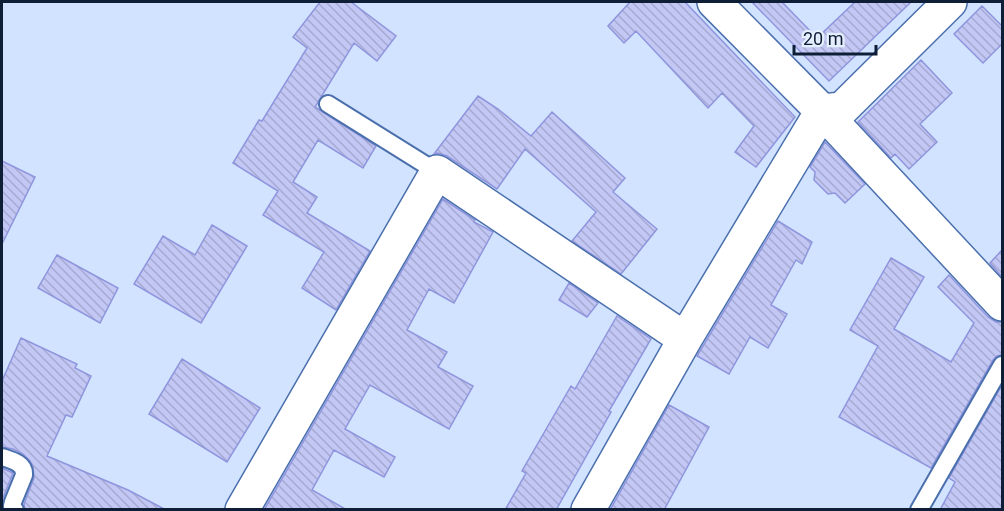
<svg xmlns="http://www.w3.org/2000/svg" width="1004" height="511" viewBox="0 0 1004 511" font-family="Roboto,sans-serif">
<style>
.building{fill:url(#building-back-hatch);stroke:#8f95dd;stroke-width:1.5}
.lines{fill:none;stroke-linecap:round;stroke-linejoin:round}
.service-casing{stroke:#4b70ad;stroke-width:20}
.minor-casing{stroke:#4b70ad;stroke-width:36}
.service{stroke:#fff;stroke-width:16}
.minor{stroke:#fff;stroke-width:33}
</style>
<defs>
<pattern id="building-back-hatch" width="6" height="6" patternUnits="userSpaceOnUse" patternTransform="scale(1.5)"><rect width="6" height="6" fill="#c2c7f4"/><path d="M-1 5l2 2M0 0l6 6M5-1l2 2" fill="none" stroke="#a6aad2"/></pattern>
</defs>
<rect width="100%" height="100%" fill="#d1e3fe"/>
<!-- building -->
<path class="building" d="M 320,2 L 351,2 L 396,36 L 377,61 L 354,43 L 315,107 L 376,146 L 363,168 L 318,140 L 293,182 L 317,197 L 307,213 L 370,251 L 336,310 L 302,288 L 324,252 L 263,215 L 278,191 L 233,163 L 259,120 L 262,121 L 307,48 L 293,37 Z
M 630,2 L 685,2 L 795,117 L 756,167 L 735,152 L 754,126 L 722,93 L 708,108 L 636,31 L 624,43 L 608,26 Z
M 752,2 L 782,2 L 817,38 L 855,2 L 911,2 L 829,81 Z
M 982,6 L 1002,26 L 1002,44 L 983,63 L 954,34 Z
M 921,60 L 952,93 L 920,124 L 937,142 L 909,169 L 895,154 L 891,158 L 858,122 Z
M 478,96 L 498,109 L 531,136 L 552,112 L 625,178 L 613,192 L 657,229 L 621,274 L 572,241 L 596,212 L 525,149 L 497,189 L 447,156 L 438,153 L 434,154 Z
M 825,142 L 865,184 L 845,203 L 835,193 L 828,194 L 814,180 L 815,172 L 810,167 Z
M 2,161 L 35,177 L 2,244 Z
M 443,199 L 475,220 L 474,222 L 493,232 L 454,303 L 429,289 L 407,330 L 447,352 L 438,367 L 473,386 L 449,429 L 370,385 L 345,429 L 395,457 L 384,477 L 334,450 L 312,490 L 347,510 L 264,510 Z
M 778,221 L 812,242 L 802,264 L 796,260 L 771,305 L 787,314 L 768,348 L 750,337 L 729,374 L 697,356 Z
M 212,225 L 247,246 L 201,323 L 134,284 L 163,236 L 195,255 Z
M 1002,250 L 1002,277 L 990,263 Z
M 57,255 L 118,288 L 100,323 L 38,288 Z
M 891,258 L 924,277 L 894,329 L 951,362 L 974,323 L 938,287 L 949,275 L 988,317 L 996,322 L 1002,322 L 1002,355 L 997,356 L 993,360 L 931,468 L 839,417 L 878,346 L 850,330 Z
M 569,283 L 598,303 L 587,317 L 559,300 Z
M 617,316 L 651,339 L 609,411 L 611,412 L 556,510 L 505,510 L 526,473 L 522,471 L 571,386 L 575,389 Z
M 21,338 L 77,364 L 75,368 L 91,376 L 72,417 L 66,415 L 47,456 L 128,490 L 166,510 L 25,510 L 24,504 L 34,478 L 33,467 L 30,461 L 23,454 L 13,449 L 2,447 L 2,381 Z
M 182,359 L 260,408 L 227,462 L 149,414 Z
M 1002,385 L 1002,510 L 940,510 L 955,482 L 949,478 Z
M 669,405 L 709,427 L 664,510 L 610,510 Z
M 2,468 L 13,473 L 3,498 L 2,510 Z"/>
<g class="lines">
<defs>
<path id="service" d="M 328,104 L 437,172
M 2,457 C 11,460 25,463 24,475 L 13,502 L 12,506 L 15,510
M 919,510 L 1002,365"/>
<path id="minor" d="M 714,2 L 822,111 L 1002,304
M 242,510 L 437,172 L 685,339
M 588,510 L 685,339 L 822,111 L 842,109 L 950,2"/>
</defs>
<!-- service casing -->
<use href="#service" class="service-casing"/>
<!-- minor casing -->
<use href="#minor" class="minor-casing"/>
<!-- service -->
<use href="#service" class="service"/>
<!-- minor -->
<use href="#minor" class="minor"/>
</g>
<!-- border -->
<rect width="1004" height="511" fill="none" stroke="#0f1e37" stroke-width="6"/>
<!-- scale -->
<path d="M794 45v9h82v-9" fill="none" stroke="#0f1e37" stroke-width="3"/>
<text x="803" y="45" font-size="18" fill="#0f1e37" stroke="#e6effd" stroke-width="4.5" paint-order="stroke">20 m</text>
</svg>
